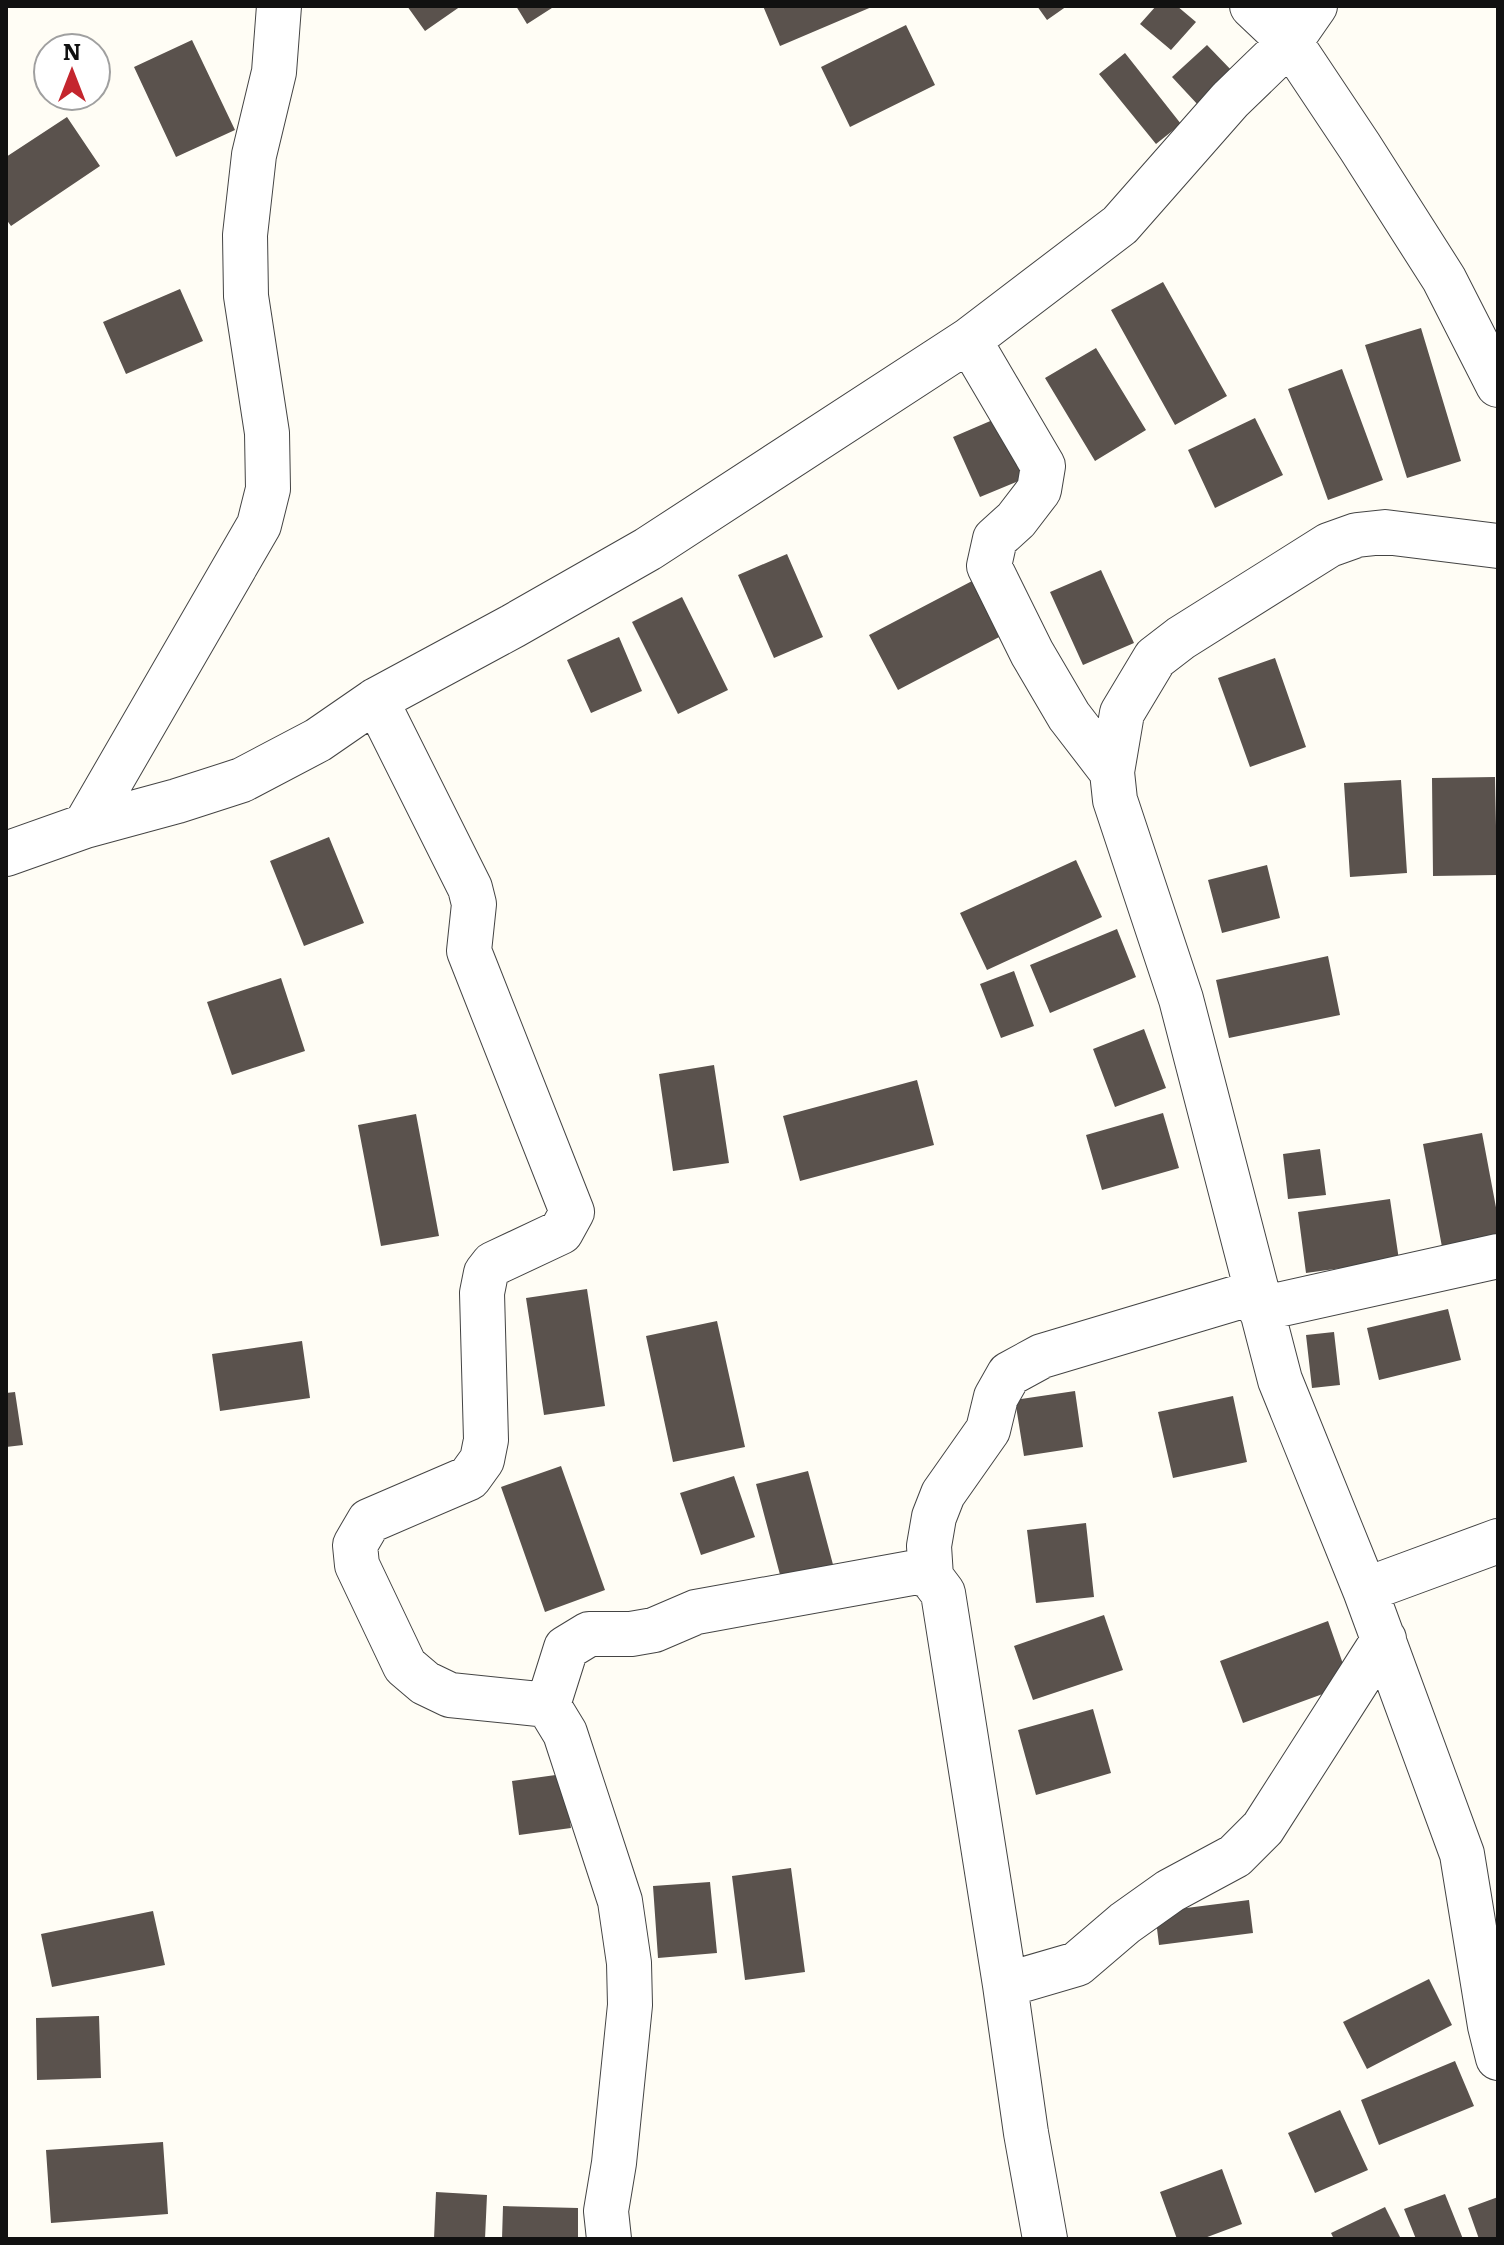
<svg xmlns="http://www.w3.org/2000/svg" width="1504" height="2245" viewBox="0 0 1504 2245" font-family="Literata,serif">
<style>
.building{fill:#5a524d}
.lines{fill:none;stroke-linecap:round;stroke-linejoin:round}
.minor-casing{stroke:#444;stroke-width:46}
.minor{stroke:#fff;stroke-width:44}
</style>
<rect width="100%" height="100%" fill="#fffdf5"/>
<!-- building -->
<path class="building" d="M 407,6 L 461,6 L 425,31 Z
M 516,6 L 555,6 L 527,24 Z
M 763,6 L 874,6 L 780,46 Z
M 1037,6 L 1067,6 L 1047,20 Z
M 1156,6 L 1177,6 L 1196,22 L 1171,50 L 1140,24 Z
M 906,25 L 935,85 L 850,127 L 821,67 Z
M 192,40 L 235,130 L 176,157 L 134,67 Z
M 1207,45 L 1235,74 L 1199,106 L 1172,77 Z
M 1125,53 L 1181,124 L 1156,144 L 1099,74 Z
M 67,117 L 100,166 L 11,226 L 6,219 L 6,157 Z
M 1163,282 L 1227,396 L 1175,425 L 1111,310 Z
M 180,289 L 203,341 L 126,374 L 103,322 Z
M 1421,328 L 1461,461 L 1407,478 L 1365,345 Z
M 1096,348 L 1146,430 L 1095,461 L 1045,378 Z
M 1342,369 L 1383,480 L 1328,500 L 1288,389 Z
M 1002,416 L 1028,477 L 980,497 L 953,437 Z
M 1255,418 L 1283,475 L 1215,508 L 1188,450 Z
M 787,554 L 823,637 L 774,658 L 738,575 Z
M 1101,570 L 1134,643 L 1083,665 L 1050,592 Z
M 974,580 L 1003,635 L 898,690 L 869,635 Z
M 682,597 L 728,690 L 678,714 L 632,622 Z
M 619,637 L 642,691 L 591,713 L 567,660 Z
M 1275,658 L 1306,747 L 1250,767 L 1218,678 Z
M 1495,777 L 1497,875 L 1433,876 L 1432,778 Z
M 1401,780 L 1407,873 L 1350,877 L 1344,783 Z
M 329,837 L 364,923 L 304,946 L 270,861 Z
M 1076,860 L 1102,917 L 987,970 L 960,913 Z
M 1267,865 L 1280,918 L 1222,933 L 1208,880 Z
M 1117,929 L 1136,977 L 1050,1013 L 1030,965 Z
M 1328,956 L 1340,1015 L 1229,1038 L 1216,980 Z
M 1014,971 L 1034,1026 L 1001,1038 L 980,984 Z
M 281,978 L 305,1051 L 232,1075 L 207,1002 Z
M 1144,1029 L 1166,1088 L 1115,1107 L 1093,1049 Z
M 714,1065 L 729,1163 L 673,1171 L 659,1074 Z
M 917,1080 L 934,1145 L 800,1181 L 783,1116 Z
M 1163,1113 L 1179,1168 L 1102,1190 L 1086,1135 Z
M 416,1114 L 439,1236 L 381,1246 L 358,1125 Z
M 1482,1133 L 1498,1218 L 1498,1237 L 1442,1247 L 1423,1144 Z
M 1320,1149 L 1326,1195 L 1288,1199 L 1283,1154 Z
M 1390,1199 L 1399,1260 L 1306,1273 L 1298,1212 Z
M 587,1289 L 605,1406 L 544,1415 L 526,1298 Z
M 1448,1309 L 1461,1360 L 1379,1380 L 1367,1328 Z
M 717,1321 L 745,1447 L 673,1462 L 646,1336 Z
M 1334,1332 L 1340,1385 L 1312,1388 L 1306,1335 Z
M 302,1341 L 310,1398 L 220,1411 L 212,1354 Z
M 1075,1391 L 1083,1447 L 1024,1456 L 1015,1400 Z
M 15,1392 L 23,1445 L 6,1447 L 6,1393 Z
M 1233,1396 L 1247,1462 L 1173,1478 L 1158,1412 Z
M 561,1466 L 605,1590 L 545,1612 L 501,1487 Z
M 808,1471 L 835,1572 L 783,1586 L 756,1484 Z
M 734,1476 L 755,1537 L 701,1555 L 680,1493 Z
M 1086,1523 L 1094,1597 L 1036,1603 L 1027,1530 Z
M 1104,1615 L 1123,1670 L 1033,1700 L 1014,1646 Z
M 1328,1621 L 1350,1684 L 1243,1723 L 1220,1661 Z
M 1093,1709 L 1111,1773 L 1036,1795 L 1018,1730 Z
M 563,1774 L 571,1828 L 519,1835 L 512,1781 Z
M 791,1868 L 805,1972 L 745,1980 L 732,1876 Z
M 710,1882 L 717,1953 L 658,1958 L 653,1886 Z
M 1249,1900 L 1253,1933 L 1159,1945 L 1155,1912 Z
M 153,1911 L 165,1965 L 52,1987 L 41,1934 Z
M 1429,1979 L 1452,2025 L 1367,2069 L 1343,2022 Z
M 99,2016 L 101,2078 L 37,2080 L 36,2018 Z
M 1455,2061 L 1474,2106 L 1379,2145 L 1361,2100 Z
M 1340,2110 L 1368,2170 L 1315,2193 L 1288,2133 Z
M 163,2142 L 168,2214 L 51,2223 L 46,2150 Z
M 1222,2169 L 1242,2224 L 1202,2239 L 1177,2239 L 1160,2192 Z
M 436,2192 L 487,2195 L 485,2239 L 434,2239 Z
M 1445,2194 L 1463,2239 L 1416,2239 L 1404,2209 Z
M 1498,2197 L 1498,2239 L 1479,2239 L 1468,2208 Z
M 503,2206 L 578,2208 L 578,2239 L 502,2239 Z
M 1385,2207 L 1401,2239 L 1334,2239 L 1331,2233 Z"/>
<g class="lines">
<defs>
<path id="minor" d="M 1252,6 L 1290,42 L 1360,147 L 1444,279 L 1498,385
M 969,340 L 1043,466 L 1039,490 L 1016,520 L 995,539 L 989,566 L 1032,653 L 1069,716 L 1112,772
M 1498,546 L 1385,532 L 1357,535 L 1329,545 L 1181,638 L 1155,658 L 1122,713 L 1112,772 L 1115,800 L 1181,999 L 1280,1380 L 1365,1590 L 1462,1854 L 1490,2026 L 1498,2058
M 376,700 L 470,888 L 474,904 L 469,951 L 572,1212 L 561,1232 L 493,1264 L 486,1273 L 482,1293 L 486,1440 L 482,1460 L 469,1478 L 369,1521 L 355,1545 L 357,1565 L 405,1666 L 425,1683 L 450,1695 L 548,1705
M 85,826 L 259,525 L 268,489 L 267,433 L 246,296 L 245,235 L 254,155 L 274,72 L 279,6
M 6,854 L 85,826 L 177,801 L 242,780 L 318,740 L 376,700 L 513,626 L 648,549 L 969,340 L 1120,225 L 1230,100 L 1290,42 L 1315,6
M 1260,1309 L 1498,1256
M 1365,1590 L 1498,1541
M 1005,1985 L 1077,1964 L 1125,1923 L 1170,1891 L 1235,1856 L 1263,1828 L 1384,1639
M 609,2239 L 606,2211 L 614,2163 L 630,2005 L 629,1963 L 620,1901 L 565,1733 L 548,1705 L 566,1648 L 589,1634 L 631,1634 L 654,1630 L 696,1612 L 917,1572 L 931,1577
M 1045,2239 L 1026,2133 L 1005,1985 L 943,1593 L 931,1577 L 929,1546 L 934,1517 L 943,1494 L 988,1430 L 996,1397 L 1009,1374 L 1042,1356 L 1256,1292"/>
</defs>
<!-- minor casing -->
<use href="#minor" class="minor-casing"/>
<!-- minor -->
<use href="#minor" class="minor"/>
</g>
<!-- border -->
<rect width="1504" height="2245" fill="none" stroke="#111111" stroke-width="16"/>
<!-- north arrow -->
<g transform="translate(72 72)"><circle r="38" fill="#ffffff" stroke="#a0a0a0" stroke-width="2"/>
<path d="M0-6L14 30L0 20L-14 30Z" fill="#c4262e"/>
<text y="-12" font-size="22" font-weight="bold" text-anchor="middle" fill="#111111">N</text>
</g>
</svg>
